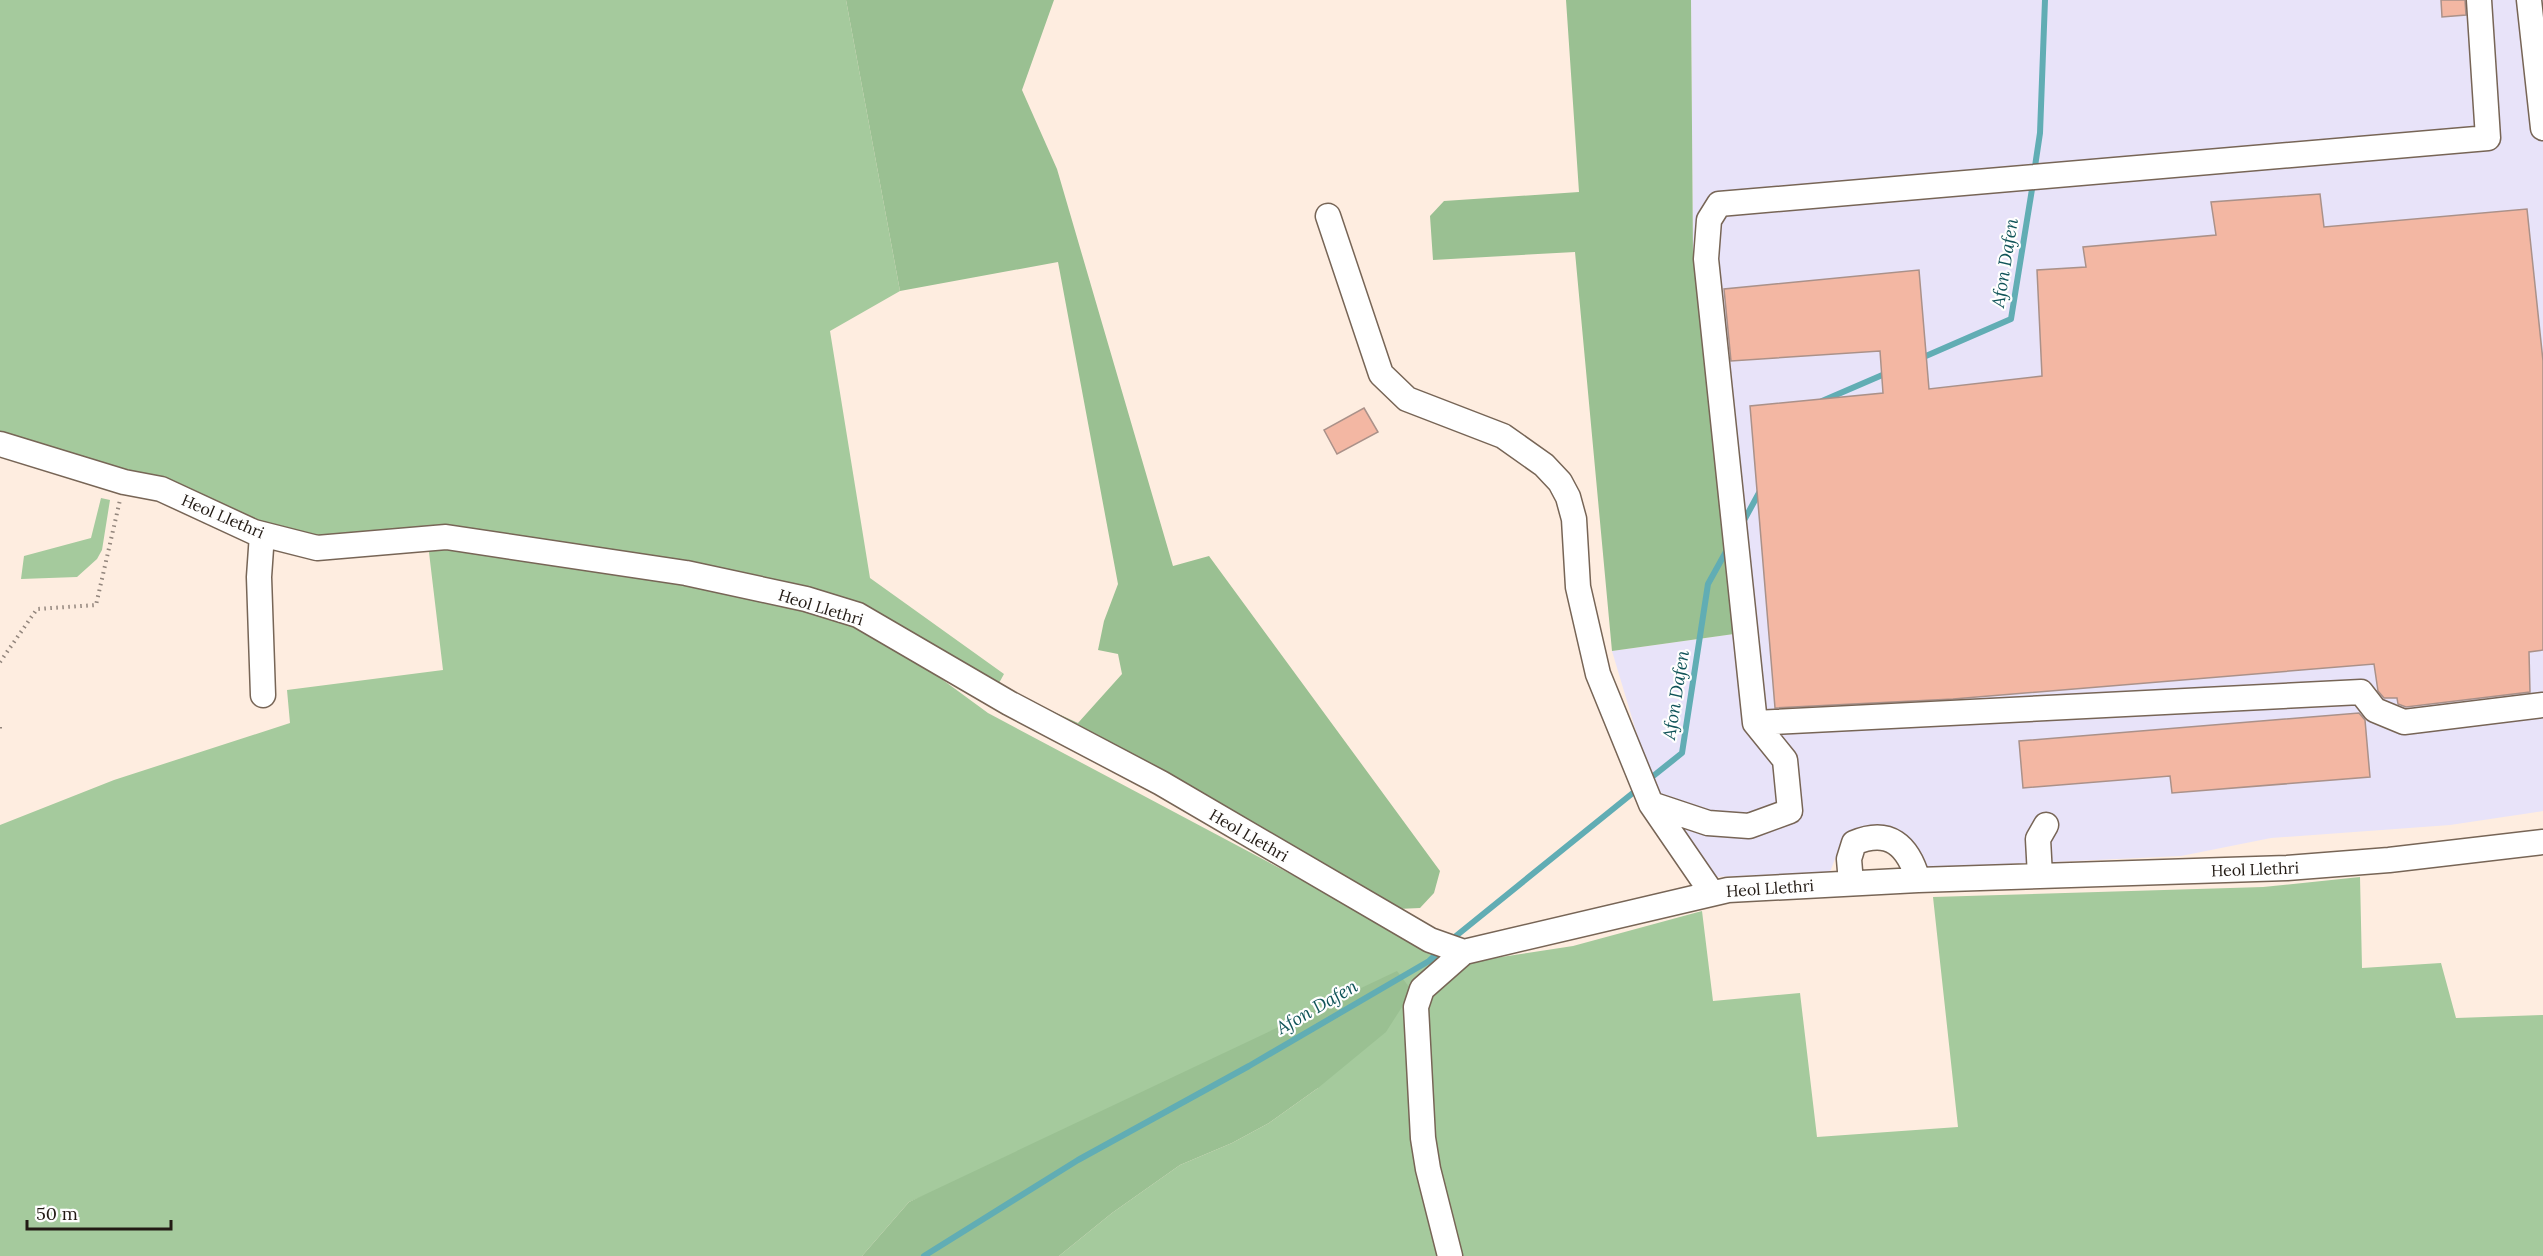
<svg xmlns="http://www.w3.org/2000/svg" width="2543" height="1256" viewBox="0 0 2543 1256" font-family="Lora,serif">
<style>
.industrial{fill:#e8e3f9}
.green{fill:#a5ca9d}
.forest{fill:#9ac092}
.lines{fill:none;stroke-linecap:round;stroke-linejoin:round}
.stream{stroke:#61adb4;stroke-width:6}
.building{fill:#f3b7a3;stroke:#aa9189;stroke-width:1.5}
.minor-casing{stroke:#776556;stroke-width:27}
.path{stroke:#92857c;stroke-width:4;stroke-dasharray:1.5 4.5;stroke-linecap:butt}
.minor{stroke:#fff;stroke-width:24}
.labels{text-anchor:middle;stroke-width:4.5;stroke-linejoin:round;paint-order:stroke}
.street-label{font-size:16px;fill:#221a14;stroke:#fefefe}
.water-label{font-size:18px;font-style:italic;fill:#0f5358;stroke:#fefefe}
</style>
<rect width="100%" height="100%" fill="#feede0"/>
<!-- industrial -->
<path class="industrial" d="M 1691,0 L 2543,0 L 2543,811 L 2450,825 L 2271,838 L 2181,856 L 1924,868 L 1864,828 L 1841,843 L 1830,872 L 1713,877 L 1653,788 L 1612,651 L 1734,634 L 1693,256 Z"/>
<!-- green -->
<path class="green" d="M 0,0 L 846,0 L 900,291 L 830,331 L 870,578 L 1004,674 L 993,694 L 858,616 L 446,537 L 317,548 L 0,441 Z
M 101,498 L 110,500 L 102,550 L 97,559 L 77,577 L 21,579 L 24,556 L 91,538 Z
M 428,544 L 452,546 L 799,604 L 850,624 L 917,661 L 988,713 L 1347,904 L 1475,961 L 1573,946 L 1702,911 L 1713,1001 L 1800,993 L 1817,1137 L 1958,1127 L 1933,897 L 2263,887 L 2360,877 L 2362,968 L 2441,963 L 2456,1018 L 2543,1015 L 2543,1256 L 1059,1256 L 1112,1213 L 1180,1165 L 1232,1143 L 1269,1123 L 1318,1088 L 950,1185 L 909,1202 L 862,1256 L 0,1256 L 0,825 L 114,780 L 290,723 L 287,690 L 443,670 Z"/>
<!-- forest -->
<path class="forest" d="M 846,0 L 1054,0 L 1022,90 L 1057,169 L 1173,566 L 1209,556 L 1440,871 L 1434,893 L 1420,908 L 1398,909 L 1041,706 L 1078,723 L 1122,674 L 1118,654 L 1098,650 L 1104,621 L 1118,584 L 1058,262 L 900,291 Z
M 1566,0 L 1691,0 L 1693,256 L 1734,634 L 1612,651 L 1575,252 L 1433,260 L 1430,216 L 1444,201 L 1579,192 Z
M 1397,971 L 1409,987 L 1402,1007 L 1386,1032 L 1318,1088 L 1269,1123 L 1232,1143 L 1180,1165 L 1112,1213 L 1059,1256 L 862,1256 L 909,1202 Z"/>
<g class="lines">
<!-- stream -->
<path class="stream" d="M 2034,173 L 2040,133 L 2045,0
M 1919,359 L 2011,319 L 2033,183
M 1822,401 L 1887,373
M 1742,524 L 1760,491
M 1647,781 L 1682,753 L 1708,584 L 1728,548
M 1451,940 L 1639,788
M 924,1256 L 1078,1160 L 1249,1066 L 1429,961 L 1442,949"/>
</g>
<!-- building -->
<path class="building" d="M 2441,0 L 2465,0 L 2466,15 L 2442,17 Z
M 2320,194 L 2324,227 L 2527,209 L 2543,361 L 2543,650 L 2529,652 L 2530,692 L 2406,707 L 2398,704 L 2397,698 L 2384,698 L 2378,691 L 2374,664 L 1953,699 L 1775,708 L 1750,406 L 1883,393 L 1880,351 L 1731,361 L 1724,289 L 1919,270 L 1929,389 L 2042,376 L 2037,270 L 2086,267 L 2083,247 L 2216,235 L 2211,202 Z
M 1364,408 L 1378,432 L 1337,454 L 1324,430 Z
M 2359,713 L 2365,720 L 2370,777 L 2172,793 L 2170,776 L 2023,788 L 2019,741 Z"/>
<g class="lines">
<defs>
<path id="minor" d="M 2529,0 L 2543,128
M 1328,216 L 1381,374 L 1407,399 L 1503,436 L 1544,465 L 1560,482 L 1568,497 L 1574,519 L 1578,587 L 1598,674 L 1651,804 L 1712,893
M 0,444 L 124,482 L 161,489 L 254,532 L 317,548 L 446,537 L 686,573 L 806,599 L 858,615 L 1009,703 L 1161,783 L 1430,940 L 1464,952 L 1728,890 L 1918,880 L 2287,868 L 2389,860 L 2543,842
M 262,534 L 259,577 L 263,695
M 1755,723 L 2361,692 L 2375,710 L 2404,722 L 2543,705
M 1651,804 L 1708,823 L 1749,826 L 1790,811 L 1785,760 L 1755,723 L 1706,259 L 1709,220 L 1719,204 L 2488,138 L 2479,0
M 2040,876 L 2038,839 L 2046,825
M 1851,883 L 1849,859 L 1854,843 C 1889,828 1908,845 1918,880
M 1450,1256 L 1428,1169 L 1423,1138 L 1416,1007 L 1422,989 L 1464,952"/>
</defs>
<!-- minor casing -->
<use href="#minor" class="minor-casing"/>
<!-- path -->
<path class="path" d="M 0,662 L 37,609 L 96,605 L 120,500
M 0,727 L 0,733"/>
<!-- minor -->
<use href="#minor" class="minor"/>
</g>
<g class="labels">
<!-- street labels -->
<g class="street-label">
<text transform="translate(223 516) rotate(23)" y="6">Heol Llethri</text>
<text transform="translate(821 607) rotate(17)" y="6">Heol Llethri</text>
<text transform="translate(1249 835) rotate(30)" y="6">Heol Llethri</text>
<text transform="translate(2255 869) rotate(-2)" y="6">Heol Llethri</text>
<text transform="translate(1770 888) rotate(-4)" y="6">Heol Llethri</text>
</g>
<!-- water labels -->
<g class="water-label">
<text transform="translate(2005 263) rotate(-81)" y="6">Afon Dafen</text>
<text transform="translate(1676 695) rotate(-81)" y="6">Afon Dafen</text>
<text transform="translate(1317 1007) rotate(-30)" y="6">Afon Dafen</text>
</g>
</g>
<!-- scale -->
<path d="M27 1220v9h144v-9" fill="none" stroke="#221a14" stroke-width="3"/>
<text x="36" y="1220" font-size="18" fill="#221a14" stroke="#fefefe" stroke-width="4.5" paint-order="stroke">50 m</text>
</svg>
